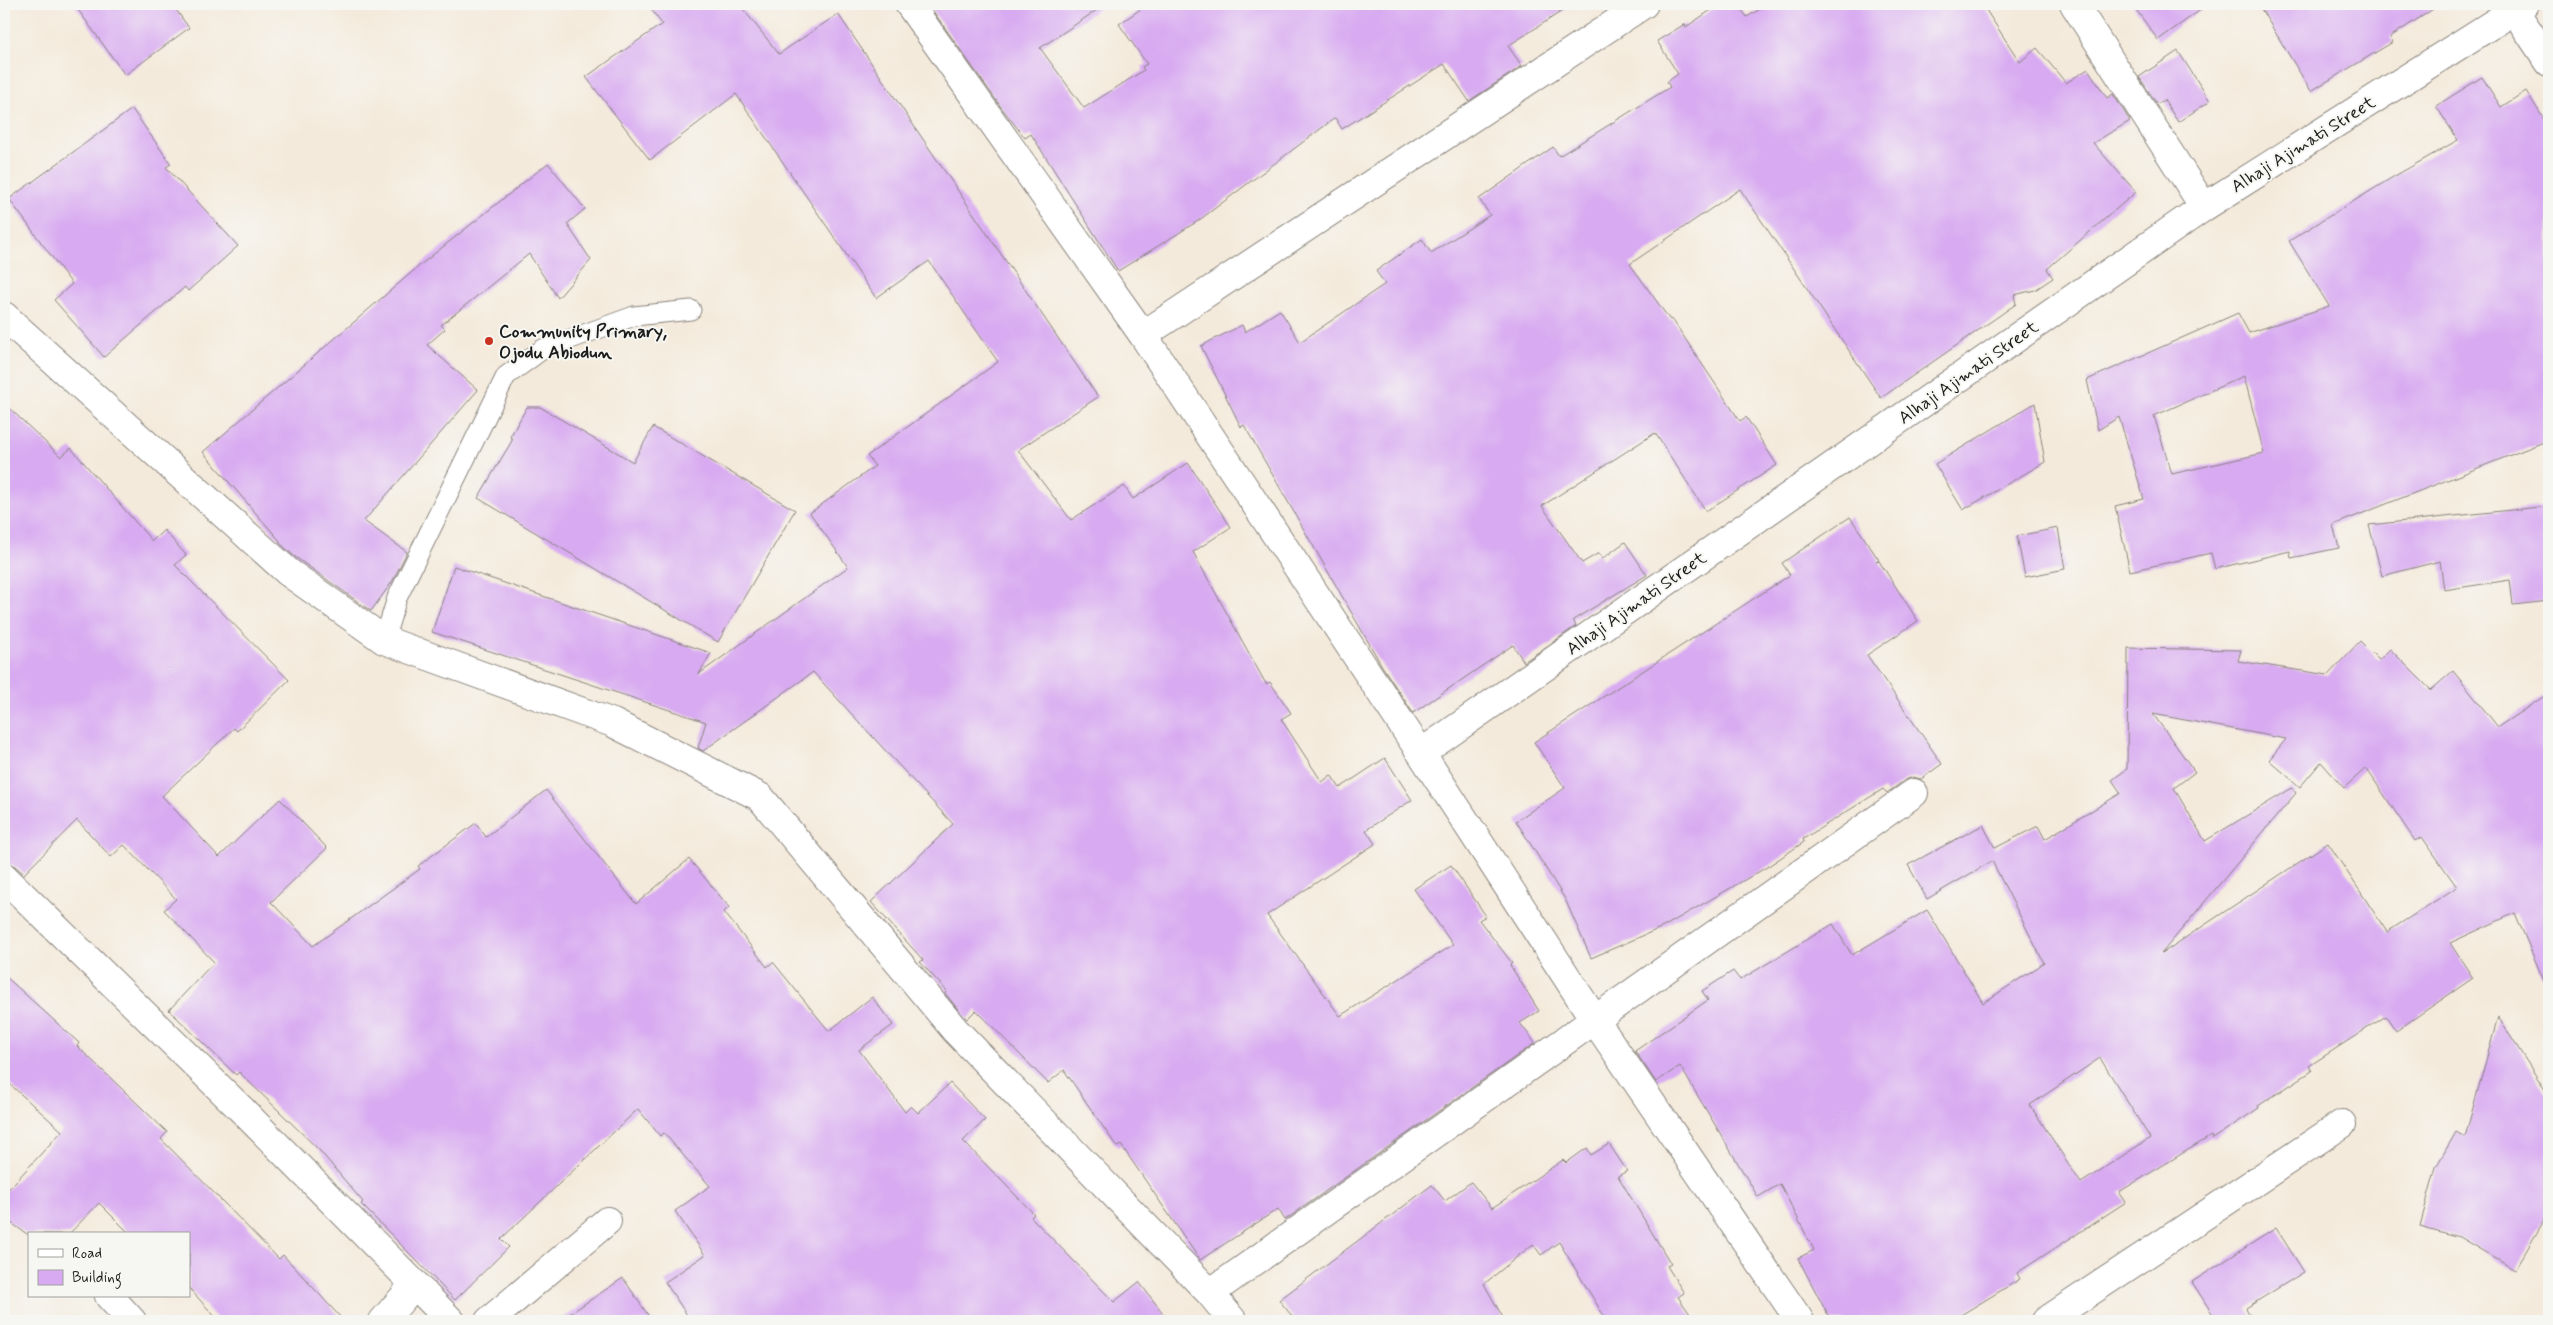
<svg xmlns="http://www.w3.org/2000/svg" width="2553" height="1325" viewBox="0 0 2553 1325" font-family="Mynerve,sans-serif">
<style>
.building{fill:#d8aaf1;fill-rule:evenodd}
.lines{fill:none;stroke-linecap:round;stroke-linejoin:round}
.service-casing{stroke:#88837c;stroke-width:21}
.minor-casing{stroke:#88837c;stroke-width:30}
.service{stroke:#fff;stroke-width:19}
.minor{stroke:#fff;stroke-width:28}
.poi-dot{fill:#c8321e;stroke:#f6f6f2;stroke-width:2}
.labels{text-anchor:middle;stroke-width:4;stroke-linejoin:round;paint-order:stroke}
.street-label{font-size:18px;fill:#1c1c1c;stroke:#f6f6f2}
.poi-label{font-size:18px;font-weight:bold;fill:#1c1c1c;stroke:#f6f6f2;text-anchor:start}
</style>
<rect width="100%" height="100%" fill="#f6f6f2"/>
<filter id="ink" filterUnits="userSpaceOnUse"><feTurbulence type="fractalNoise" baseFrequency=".02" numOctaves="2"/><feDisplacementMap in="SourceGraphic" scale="10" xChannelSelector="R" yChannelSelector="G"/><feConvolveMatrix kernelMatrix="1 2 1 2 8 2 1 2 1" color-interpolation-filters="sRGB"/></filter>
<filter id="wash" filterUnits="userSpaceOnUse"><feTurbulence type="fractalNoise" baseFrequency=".0096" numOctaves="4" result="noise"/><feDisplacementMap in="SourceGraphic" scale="20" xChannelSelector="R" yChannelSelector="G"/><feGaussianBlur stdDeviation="1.12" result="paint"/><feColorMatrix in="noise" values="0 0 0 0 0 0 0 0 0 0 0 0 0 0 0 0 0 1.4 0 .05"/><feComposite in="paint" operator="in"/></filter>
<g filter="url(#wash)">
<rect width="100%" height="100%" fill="#f4eadb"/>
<g id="blocks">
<!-- building -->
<path class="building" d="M 74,4 L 172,4 L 189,28 L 125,75 Z
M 647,4 L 739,4 L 779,54 L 838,14 L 1098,397 L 1018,450 L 1071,520 L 1124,486 L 1133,499 L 1188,463 L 1231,527 L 1193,552 L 1266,684 L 1270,682 L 1291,713 L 1281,719 L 1322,782 L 1331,775 L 1340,788 L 1385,758 L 1412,800 L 1366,830 L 1375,844 L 1267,915 L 1340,1016 L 1453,945 L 1414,889 L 1451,865 L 1486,916 L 1479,920 L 1512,963 L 1510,965 L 1539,1011 L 1520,1023 L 1535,1043 L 1285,1220 L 1278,1209 L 1200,1260 L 1121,1145 L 1117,1147 L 1064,1070 L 1048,1083 L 976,1010 L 967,1019 L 960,1012 L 945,993 L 947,991 L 920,962 L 923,960 L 871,902 L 953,824 L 813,672 L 703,751 L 698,748 L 706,722 L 432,632 L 454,566 L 711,653 L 699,674 L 848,567 L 810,513 L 875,466 L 867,456 L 998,362 L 929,261 L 876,298 L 736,94 L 650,160 L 586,77 L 662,24 Z
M 928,4 L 1106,4 L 1040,48 L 1084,108 L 1144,70 L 1142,67 L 1147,64 L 1119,24 L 1148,4 L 1573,4 L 1508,46 L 1522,66 L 1469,101 L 1444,64 L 1342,129 L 1335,118 L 1198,221 L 1118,271 L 1031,134 L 1025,138 L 1001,107 Z
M 1720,4 L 1737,4 L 1747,17 L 1768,4 L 1982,4 L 2020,62 L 2037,48 L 2066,83 L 2088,69 L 2107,98 L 2113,94 L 2130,121 L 2093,143 L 2136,192 L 2047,269 L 2053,278 L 2035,290 L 2014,295 L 2016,304 L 1881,398 L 1740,189 L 1630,264 L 1670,320 L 1672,319 L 1740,421 L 1746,417 L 1777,465 L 1706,511 L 1655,433 L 1542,506 L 1582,563 L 1599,553 L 1602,559 L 1625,542 L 1647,575 L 1573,620 L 1576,626 L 1524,662 L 1513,645 L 1413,713 L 1382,666 L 1244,425 L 1241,427 L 1201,346 L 1242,325 L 1245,332 L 1280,310 L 1300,342 L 1385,284 L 1376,271 L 1422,239 L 1431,253 L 1490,215 L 1479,199 L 1553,147 L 1559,156 L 1670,87 L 1667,82 L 1678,74 L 1657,41 L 1685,24 L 1686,27 Z
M 2132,4 L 2209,4 L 2158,40 Z
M 2258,4 L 2441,4 L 2390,37 L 2393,42 L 2311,91 Z
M 2178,51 L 2210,101 L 2178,122 L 2164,100 L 2157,104 L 2139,77 Z
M 2482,77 L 2501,107 L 2526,91 L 2549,127 L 2549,440 L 2333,525 L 2339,548 L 2291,558 L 2290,551 L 2215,569 L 2211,553 L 2130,571 L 2115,506 L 2144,499 L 2119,417 L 2098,430 L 2087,380 L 2238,313 L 2249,333 L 2329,306 L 2289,241 L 2393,177 L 2458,140 L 2436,106 ZM 2244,376 L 2264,453 L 2172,474 L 2154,416 Z
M 132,109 L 171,164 L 166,167 L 238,246 L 188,291 L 185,287 L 104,357 L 54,300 L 72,284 L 9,199 Z
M 548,163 L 585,209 L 567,224 L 591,260 L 558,298 L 529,254 L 441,325 L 445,329 L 427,345 L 478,390 L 364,521 L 407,552 L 392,582 L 371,611 L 294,556 L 279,542 L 280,541 L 203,452 L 419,266 Z
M 4,403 L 61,457 L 71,448 L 152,541 L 164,530 L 186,555 L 175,565 L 289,680 L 237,731 L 234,728 L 162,796 L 219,857 L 280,799 L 327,848 L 271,902 L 313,946 L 420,869 L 418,866 L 476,823 L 486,837 L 546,790 L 636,904 L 689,859 L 729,907 L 724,912 L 767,967 L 773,962 L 829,1031 L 872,997 L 893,1025 L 859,1050 L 905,1112 L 911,1106 L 918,1113 L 950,1083 L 985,1120 L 963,1141 L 1034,1214 L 1031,1217 L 1114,1302 L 1139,1282 L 1169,1321 L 691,1321 L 665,1282 L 705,1255 L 675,1211 L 710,1186 L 664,1133 L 660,1136 L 638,1109 L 501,1239 L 509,1247 L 455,1300 L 361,1204 L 363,1202 L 320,1151 L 239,1072 L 236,1075 L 169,1010 L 214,962 L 164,910 L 176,899 L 124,845 L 111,857 L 77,820 L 24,874 L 15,866 L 4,862 Z
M 2035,403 L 2045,462 L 1963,510 L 1935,464 Z
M 527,407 L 540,407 L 633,462 L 653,427 L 795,510 L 718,642 L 478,498 L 513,439 L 510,437 Z
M 2549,506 L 2549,601 L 2513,605 L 2510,580 L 2444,590 L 2440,561 L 2382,576 L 2369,525 Z
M 1850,517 L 1879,560 L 1876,562 L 1879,561 L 1918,621 L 1867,655 L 1942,764 L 1921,779 L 1913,777 L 1905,780 L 1887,793 L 1883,789 L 1803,839 L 1804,842 L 1767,867 L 1663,927 L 1591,958 L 1565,899 L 1516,821 L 1565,788 L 1534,742 L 1790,575 L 1782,563 Z
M 2058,528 L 2065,569 L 2025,577 L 2017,536 Z
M 2360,641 L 2379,660 L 2390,649 L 2431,690 L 2453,671 L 2498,727 L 2549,693 L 2549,993 L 2515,913 L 2450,943 L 2473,978 L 2396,1031 L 2386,1016 L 2309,1066 L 2312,1071 L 2258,1106 L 2259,1108 L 2212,1139 L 2211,1136 L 2119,1192 L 2126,1202 L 2017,1273 L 2020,1279 L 1951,1321 L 1831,1321 L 1798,1258 L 1814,1250 L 1780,1184 L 1758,1197 L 1680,1066 L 1656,1082 L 1635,1051 L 1708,1000 L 1702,991 L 1733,971 L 1740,980 L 1833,924 L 1852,955 L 1927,910 L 1983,1003 L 2044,963 L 1992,861 L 1927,899 L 1908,865 L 1983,825 L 1995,848 L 2038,826 L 2045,839 L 2121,793 L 2112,780 L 2127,769 L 2128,648 L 2241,650 L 2238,661 L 2328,675 ZM 2153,714 L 2286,739 L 2269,760 L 2300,787 L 2321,762 L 2344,788 L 2366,768 L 2415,841 L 2422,837 L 2457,887 L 2387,932 L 2328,843 L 2161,954 L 2296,793 L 2292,788 L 2205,841 L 2174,788 L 2195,772 ZM 2100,1058 L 2150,1138 L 2081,1183 L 2030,1105 Z
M 4,975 L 79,1043 L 77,1046 L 167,1132 L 161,1139 L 279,1259 L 283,1255 L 344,1321 L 219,1321 L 189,1288 L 189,1234 L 130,1234 L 99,1203 L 69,1234 L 27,1234 L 4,1218 L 4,1194 L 62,1131 L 4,1079 Z
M 2498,1017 L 2549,1096 L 2549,1212 L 2515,1270 L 2459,1237 L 2420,1226 L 2436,1167 L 2456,1132 L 2465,1137 Z
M 1609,1144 L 1627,1171 L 1618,1176 L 1671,1264 L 1667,1266 L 1684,1293 L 1678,1297 L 1695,1321 L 1607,1321 L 1559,1242 L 1541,1255 L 1533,1244 L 1484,1284 L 1505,1321 L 1296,1321 L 1279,1300 L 1432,1185 L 1445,1201 L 1471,1182 L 1492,1208 L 1563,1160 L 1566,1163 L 1587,1148 L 1591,1155 Z
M 2276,1228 L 2304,1272 L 2246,1308 L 2253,1321 L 2217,1321 L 2192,1282 Z
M 623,1278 L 652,1321 L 559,1321 Z"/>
</g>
</g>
<g filter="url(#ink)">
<use href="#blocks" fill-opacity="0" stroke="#88837c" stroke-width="1"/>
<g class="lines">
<defs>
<path id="service" d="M 384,640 L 397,598 L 506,376 L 543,349 L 634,316 L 691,310"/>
<path id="minor" d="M 909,4 L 1143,335 L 1421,753 L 1594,1019 L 1800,1321
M 2074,4 L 2204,207
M 2514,10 L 2549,62
M 4,316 L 288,572 L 384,640 L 613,723 L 760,797 L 955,1030 L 1210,1293 L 1233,1321
M 1143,335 L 1644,4
M 1421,753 L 2204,207 L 2524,4
M 4,877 L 241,1109 L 451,1321
M 1210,1293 L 1914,793
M 109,1296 L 132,1321
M 383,1321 L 415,1284
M 489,1321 L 607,1221
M 2046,1321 L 2342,1124"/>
</defs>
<!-- service casing -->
<use href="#service" class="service-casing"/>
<!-- minor casing -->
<use href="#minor" class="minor-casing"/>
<!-- service -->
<use href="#service" class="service"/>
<!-- minor -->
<use href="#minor" class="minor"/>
</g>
</g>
<!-- markers -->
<circle class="poi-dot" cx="489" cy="341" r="5"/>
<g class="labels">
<!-- street labels -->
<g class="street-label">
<text transform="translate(2303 144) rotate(-32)" y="6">Alhaji Ajimati Street</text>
<text transform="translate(1968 372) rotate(-35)" y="6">Alhaji Ajimati Street</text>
<text transform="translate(1636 603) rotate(-35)" y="6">Alhaji Ajimati Street</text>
</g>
<!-- poi labels -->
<g class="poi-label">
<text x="499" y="337">Community Primary,<tspan x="499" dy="21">Ojodu Abiodun</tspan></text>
</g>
</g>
<!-- margin -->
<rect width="2553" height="1325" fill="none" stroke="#f6f6f2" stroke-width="20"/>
<!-- legend -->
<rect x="28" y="1232" width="162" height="65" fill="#f6f6f2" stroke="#9f9f9c"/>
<rect x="38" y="1249" width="25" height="8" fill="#ffffff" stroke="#9f9f9c"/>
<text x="72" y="1258" font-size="15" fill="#1c1c1c">Road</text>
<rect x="38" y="1270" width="25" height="15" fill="#d8aaf1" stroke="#9f9f9c"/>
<text x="72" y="1282" font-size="15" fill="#1c1c1c">Building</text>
</svg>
